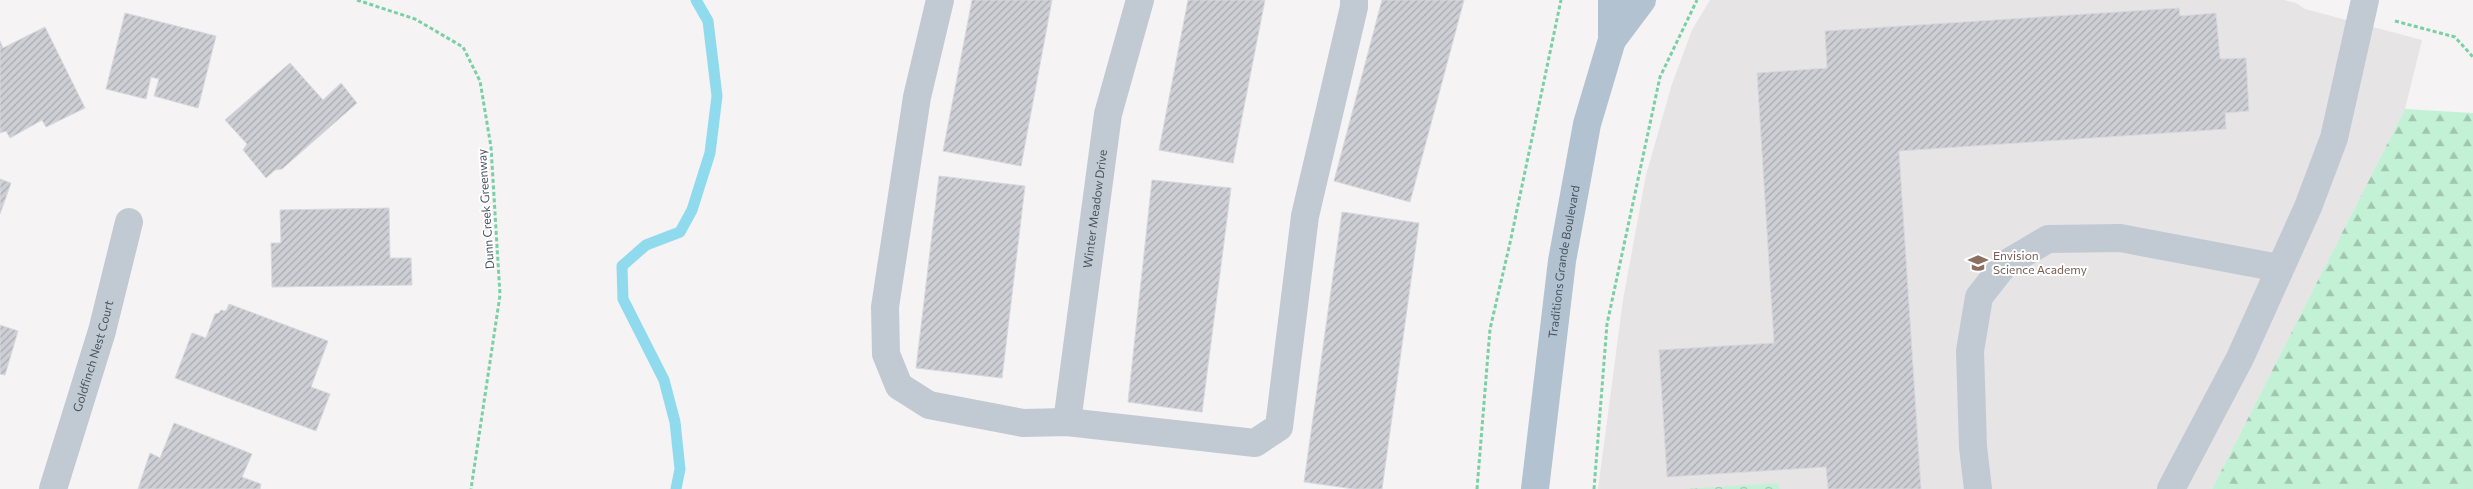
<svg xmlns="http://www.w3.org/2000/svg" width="2473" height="489" viewBox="0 0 2473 489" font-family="Commissioner,sans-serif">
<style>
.education{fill:#e6e4e5}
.forest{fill:url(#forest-firs)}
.park{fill:url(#park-crowns)}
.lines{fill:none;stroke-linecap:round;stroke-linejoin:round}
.stream{stroke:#90daee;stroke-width:11}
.building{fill:url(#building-hatch);stroke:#d7d9de}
.path{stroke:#7ad0a6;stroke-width:3;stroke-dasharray:4 2.5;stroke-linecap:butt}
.minor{stroke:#c1cad2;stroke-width:28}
.major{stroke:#b3c2d1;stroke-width:28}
.labels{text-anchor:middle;stroke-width:4;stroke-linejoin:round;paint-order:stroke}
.street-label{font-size:12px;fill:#4a5661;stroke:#fff}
.education-label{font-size:12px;fill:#785e54;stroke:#fff;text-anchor:start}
</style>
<defs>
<pattern id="forest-firs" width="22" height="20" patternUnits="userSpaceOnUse" patternTransform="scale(1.25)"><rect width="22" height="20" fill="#c3f1d5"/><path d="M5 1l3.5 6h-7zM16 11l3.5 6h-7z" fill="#a0c6b0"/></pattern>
<pattern id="park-crowns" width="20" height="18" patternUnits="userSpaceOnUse" patternTransform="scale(1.25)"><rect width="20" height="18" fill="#c3f1d5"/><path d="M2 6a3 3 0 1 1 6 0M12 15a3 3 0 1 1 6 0" fill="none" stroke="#a0c6b0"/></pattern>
<pattern id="building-hatch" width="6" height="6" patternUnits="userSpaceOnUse" patternTransform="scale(1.25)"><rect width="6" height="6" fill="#cdcfd5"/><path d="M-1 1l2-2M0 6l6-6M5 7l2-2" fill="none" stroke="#a8abb0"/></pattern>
</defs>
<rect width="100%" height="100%" fill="#f5f3f3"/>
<!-- education -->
<path class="education" d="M 1710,0 L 2284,0 L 2296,3 L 2305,9 L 2422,40 L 2405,109 L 2212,489 L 1598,489 L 1623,300 L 1646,175 L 1672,84 L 1692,30 Z"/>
<!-- forest -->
<path class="forest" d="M 2405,109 L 2473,113 L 2473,489 L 2212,489 Z"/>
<!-- park -->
<path class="park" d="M 1778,483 L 1780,489 L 1686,489 Z"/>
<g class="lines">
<!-- stream -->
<path class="stream" d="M 676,489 L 680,469 L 675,422 L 664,380 L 623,299 L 622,266 L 646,245 L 680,232 L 692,210 L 710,153 L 717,96 L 708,21 L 696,0"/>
</g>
<!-- building -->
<path class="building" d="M 972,0 L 1052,0 L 1021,166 L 943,151 Z
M 1188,0 L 1265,0 L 1233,163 L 1159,150 Z
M 1382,0 L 1464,0 L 1410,202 L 1334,181 Z
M 2179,8 L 2180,16 L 2216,13 L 2220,59 L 2246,58 L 2249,111 L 2225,113 L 2226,129 L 1899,151 L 1921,489 L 1828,489 L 1826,467 L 1667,477 L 1659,350 L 1774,343 L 1757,73 L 1827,68 L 1825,31 Z
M 125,13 L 216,36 L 198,108 L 154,96 L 159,79 L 151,77 L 146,99 L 106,89 Z
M 45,27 L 85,108 L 46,127 L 42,120 L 10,138 L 6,131 L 0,133 L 0,41 L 3,48 Z
M 290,63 L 323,100 L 341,83 L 357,103 L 282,169 L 275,170 L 266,178 L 243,150 L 247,144 L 225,120 Z
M 939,176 L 1025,186 L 1002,378 L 916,368 Z
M 0,179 L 11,183 L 0,214 Z
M 1152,180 L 1231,188 L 1202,412 L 1128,402 Z
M 389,208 L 390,258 L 411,258 L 412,285 L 272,287 L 271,243 L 281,243 L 280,210 Z
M 1342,212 L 1419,223 L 1382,489 L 1354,489 L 1304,482 Z
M 229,304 L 328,341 L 311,387 L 330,394 L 316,431 L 175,378 L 192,333 L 206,338 L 215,314 L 219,313 L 221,310 L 226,311 Z
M 0,325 L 18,331 L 5,375 L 0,374 Z
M 174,423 L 252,454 L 242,477 L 261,484 L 260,489 L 138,489 L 150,453 L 160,458 Z"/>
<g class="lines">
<!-- path -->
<path class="path" d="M 357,0 L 415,19 L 463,47 L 480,81 L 491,147 L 500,295 L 471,489
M 2395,21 L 2455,37 L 2473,57
M 1477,489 L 1490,329 L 1510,243 L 1561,0
M 1594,489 L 1607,324 L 1660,77 L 1697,0"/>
<!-- minor -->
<g class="minor">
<path d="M 940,0 L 917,97 L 885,307 L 886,354 L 899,386 L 929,405 L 1023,423 L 1067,422 L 1255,443 L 1279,427 L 1305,216 L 1354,7 L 1354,0"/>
<path id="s1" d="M 1067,422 L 1108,114 L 1140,0"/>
<path id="s2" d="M 53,489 L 102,331 L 129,222"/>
<path d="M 1978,489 L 1973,447 L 1970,351 L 1979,297 L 2004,265 L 2048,239 L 2120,238 L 2279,268"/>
<path d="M 2171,489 L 2240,358 L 2308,207 L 2334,138 L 2365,0"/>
</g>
<!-- major -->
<g class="major">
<path d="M 1612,40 L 1642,0"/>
<path id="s3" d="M 1535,489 L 1562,261 L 1587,124 L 1612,40 L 1612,0"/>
</g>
</g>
<!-- icons -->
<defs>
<symbol id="school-bare" viewBox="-9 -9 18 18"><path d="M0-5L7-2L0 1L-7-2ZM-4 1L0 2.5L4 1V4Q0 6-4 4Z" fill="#8d6e63" stroke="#fff" stroke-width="2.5" paint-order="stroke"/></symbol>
</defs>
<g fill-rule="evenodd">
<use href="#school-bare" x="1964" y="249" width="28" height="28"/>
</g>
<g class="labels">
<!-- street labels -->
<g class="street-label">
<text transform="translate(486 209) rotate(-94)" y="4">Dunn Creek Greenway</text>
<text dy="4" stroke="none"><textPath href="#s1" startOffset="215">Winter Meadow Drive</textPath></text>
<text dy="4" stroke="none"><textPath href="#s3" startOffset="229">Traditions Grande Boulevard</textPath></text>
<text dy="4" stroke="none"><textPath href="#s2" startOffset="139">Goldfinch Nest Court</textPath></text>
</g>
<!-- education labels -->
<g class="education-label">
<text x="1993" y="260">Envision<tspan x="1993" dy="14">Science Academy</tspan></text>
</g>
</g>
</svg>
